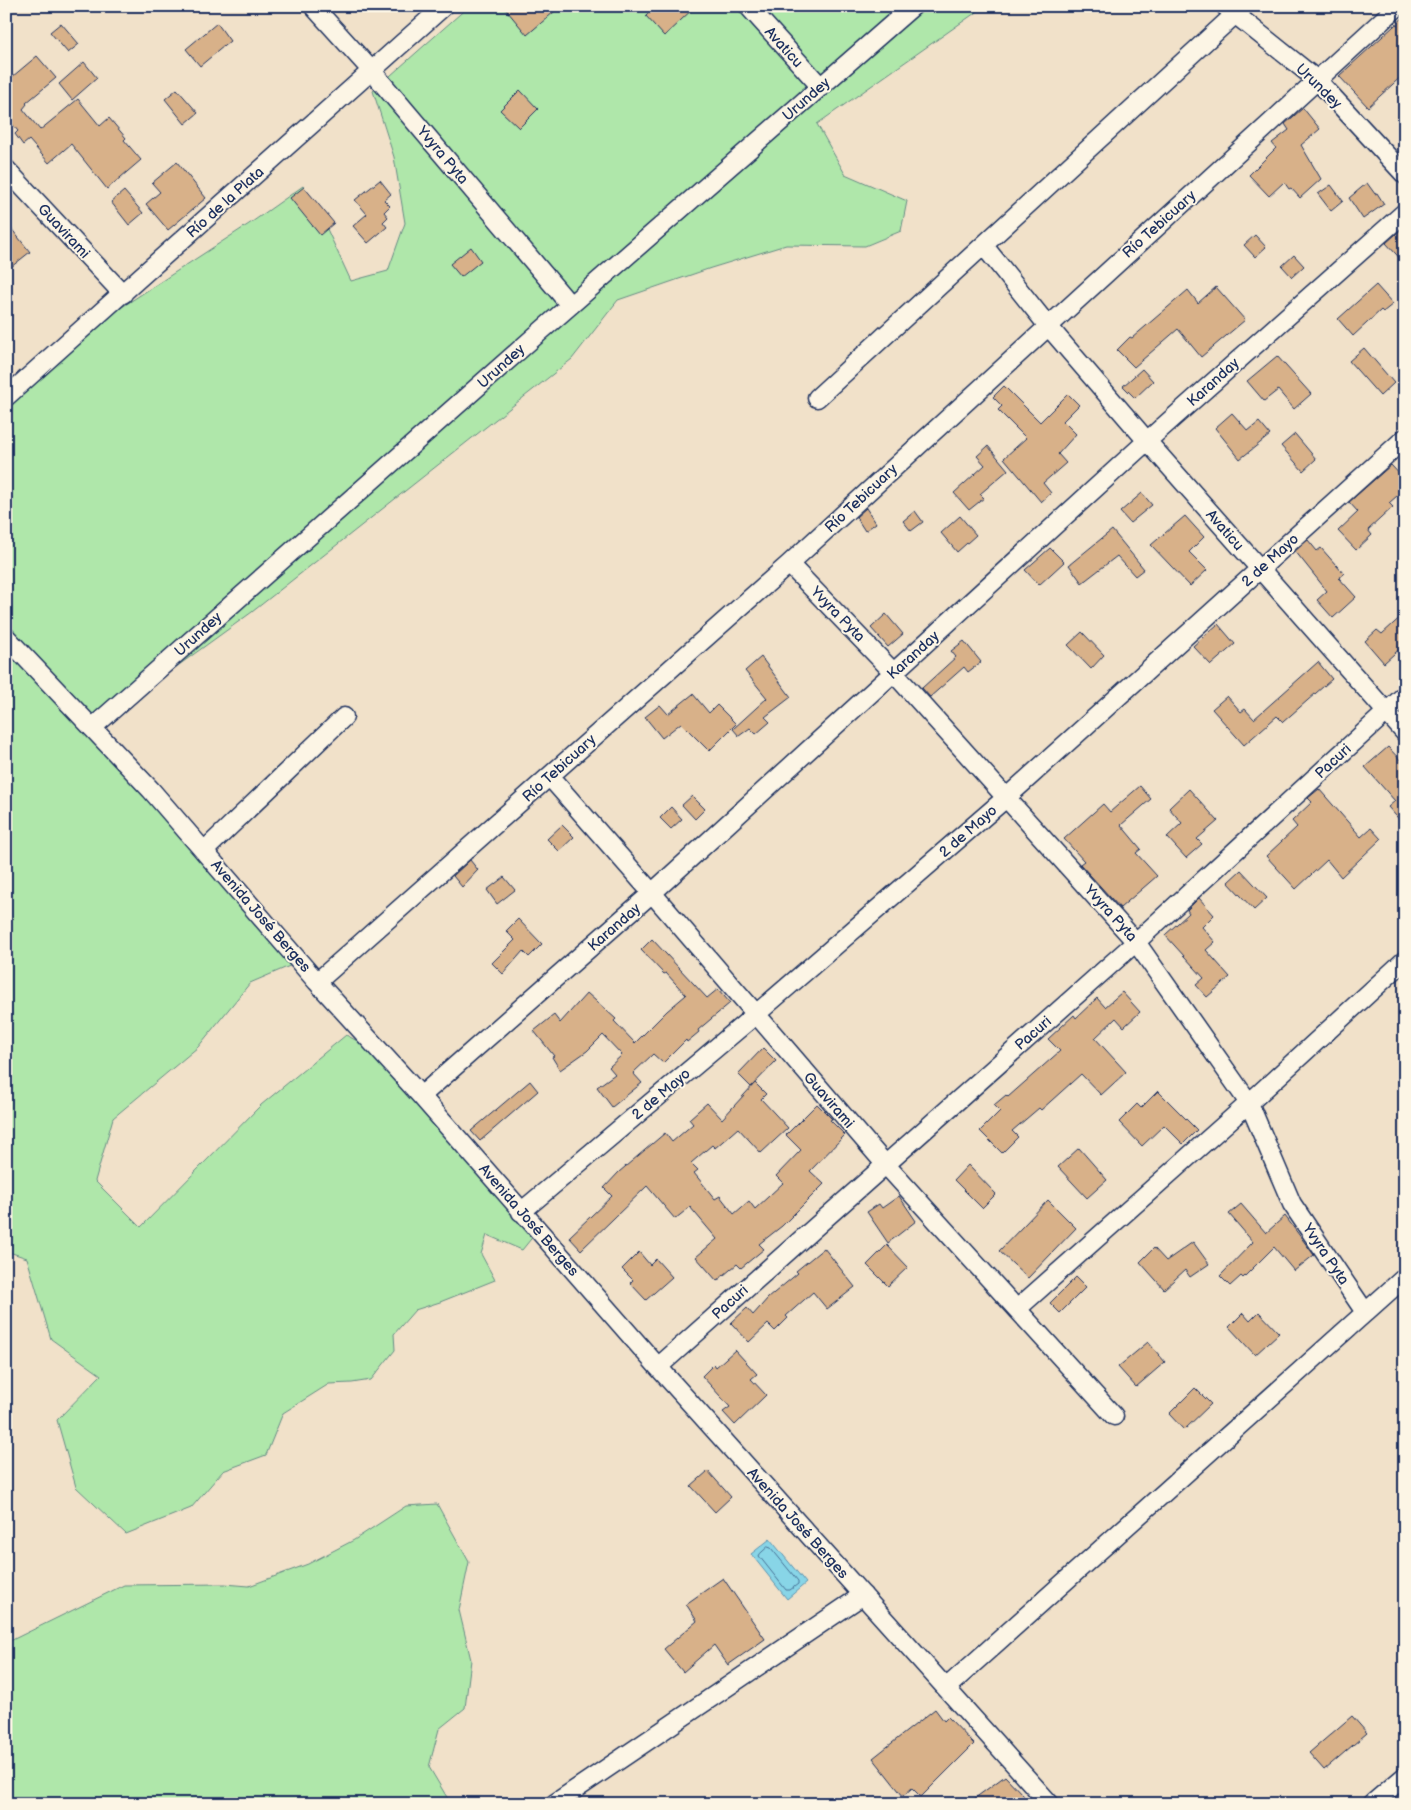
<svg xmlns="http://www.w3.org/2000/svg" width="1411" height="1810" viewBox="0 0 1411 1810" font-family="'Balsamiq Sans',sans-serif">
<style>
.green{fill:#afe7aa;stroke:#658b84}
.water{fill:#88d5e7;stroke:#5c93b0}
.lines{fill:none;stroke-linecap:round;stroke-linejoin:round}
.shore{stroke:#477195;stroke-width:1}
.building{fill:#d8b189;stroke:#1b2f5e}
.street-casing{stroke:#1b2f5e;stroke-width:21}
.street{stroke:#fcf5e5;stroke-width:18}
.labels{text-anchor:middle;stroke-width:4;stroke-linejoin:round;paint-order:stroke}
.street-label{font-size:15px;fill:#1b2f5e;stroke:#fcf5e5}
</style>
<rect width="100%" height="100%" fill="#f1e1c9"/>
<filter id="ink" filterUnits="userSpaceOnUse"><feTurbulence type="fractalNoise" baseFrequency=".02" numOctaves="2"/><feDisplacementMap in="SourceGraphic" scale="10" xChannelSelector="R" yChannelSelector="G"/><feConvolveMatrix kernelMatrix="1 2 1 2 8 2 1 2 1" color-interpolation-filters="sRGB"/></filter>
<g filter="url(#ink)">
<!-- green -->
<path class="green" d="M 469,6 L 985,6 L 817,124 L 845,174 L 907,201 L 901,231 L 865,246 L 786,245 L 711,268 L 618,300 L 572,359 L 252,612 L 92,728 L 292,965 L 250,983 L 198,1047 L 113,1118 L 95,1181 L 141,1227 L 261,1105 L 346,1035 L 363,1044 L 472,1168 L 539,1229 L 522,1250 L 487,1235 L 481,1254 L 495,1280 L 440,1302 L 415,1310 L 394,1334 L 395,1350 L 371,1380 L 352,1383 L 329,1384 L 283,1413 L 266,1455 L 223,1471 L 191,1508 L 126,1534 L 76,1487 L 57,1420 L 101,1375 L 51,1339 L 27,1258 L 6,1251 L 6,397 L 70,341 L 252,222 L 303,186 L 314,201 L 351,281 L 388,271 L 405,223 L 394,157 L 373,91 Z
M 437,1504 L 469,1562 L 459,1610 L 471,1660 L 465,1708 L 439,1729 L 429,1767 L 451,1804 L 6,1804 L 6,1643 L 124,1585 L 225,1584 L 249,1586 L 308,1564 L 354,1540 L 406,1506 Z"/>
<!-- water -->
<path class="water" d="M 770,1539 L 806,1583 L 787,1599 L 751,1554 Z"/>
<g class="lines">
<!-- shore -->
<path class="shore" d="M 768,1547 L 771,1548 L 798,1581 L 798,1584 L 790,1590 L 786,1590 L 759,1556 L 760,1554 Z"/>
</g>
<!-- building -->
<path class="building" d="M 503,6 L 561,6 L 527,35 Z
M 656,6 L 696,6 L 664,36 L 646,16 Z
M 1405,16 L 1405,73 L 1368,107 L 1339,76 Z
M 61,23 L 79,44 L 68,53 L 50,32 Z
M 217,23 L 230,41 L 200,66 L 186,49 Z
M 37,56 L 56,78 L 26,103 L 27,104 L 23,109 L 40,130 L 78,99 L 100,126 L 109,118 L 126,138 L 124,140 L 141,160 L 107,189 L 71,144 L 49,163 L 29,140 L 23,145 L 15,134 L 18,131 L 6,117 L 6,82 Z
M 84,62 L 97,78 L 72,100 L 59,84 Z
M 177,89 L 198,113 L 185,124 L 165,99 Z
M 520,90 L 538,109 L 519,128 L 500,110 Z
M 1303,108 L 1320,129 L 1301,145 L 1321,179 L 1300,198 L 1291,188 L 1289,189 L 1284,182 L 1269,196 L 1249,175 L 1276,148 L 1272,143 L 1289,130 L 1285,124 Z
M 177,162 L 206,198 L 168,230 L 146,204 L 160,192 L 152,183 Z
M 380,180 L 391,194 L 384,200 L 390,206 L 384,212 L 388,217 L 383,222 L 387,227 L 368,243 L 353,226 L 367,214 L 355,200 Z
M 1367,183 L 1375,194 L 1377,193 L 1384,204 L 1363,219 L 1349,198 Z
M 1331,185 L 1343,201 L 1331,211 L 1318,194 Z
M 304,187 L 334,223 L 320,235 L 290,198 Z
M 124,191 L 143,213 L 129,225 L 111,202 Z
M 6,222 L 30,252 L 6,271 Z
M 1405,226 L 1405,264 L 1386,243 Z
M 1255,235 L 1266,247 L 1255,257 L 1244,245 Z
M 471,247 L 481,261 L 461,277 L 450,264 Z
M 1294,255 L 1304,266 L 1292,277 L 1282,266 Z
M 1376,285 L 1393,304 L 1383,312 L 1381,310 L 1353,336 L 1338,319 Z
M 1216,287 L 1245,320 L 1201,357 L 1178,329 L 1134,367 L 1117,350 L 1130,337 L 1132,338 L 1188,290 L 1198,303 Z
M 1364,348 L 1394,383 L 1380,396 L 1349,361 Z
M 1277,356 L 1311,394 L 1294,409 L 1278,390 L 1264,401 L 1247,381 Z
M 1142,369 L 1153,381 L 1135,398 L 1123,386 Z
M 1004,386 L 1040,422 L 1068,394 L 1079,405 L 1063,421 L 1076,434 L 1058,454 L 1066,463 L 1043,483 L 1051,493 L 1041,502 L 1004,458 L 1026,438 L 998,410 L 1002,406 L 993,397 Z
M 1232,413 L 1248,431 L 1259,422 L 1270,435 L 1240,459 L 1215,428 Z
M 1295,434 L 1316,459 L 1303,471 L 1281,446 Z
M 988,446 L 1008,470 L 980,494 L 984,498 L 969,510 L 954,493 L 985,465 L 977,456 Z
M 1391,465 L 1405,480 L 1405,489 L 1389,503 L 1393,507 L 1368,530 L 1372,535 L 1356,550 L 1338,531 L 1358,512 L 1349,502 Z
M 1142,493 L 1152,505 L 1130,523 L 1120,512 Z
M 866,508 L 876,523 L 865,531 L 856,517 Z
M 915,511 L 923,522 L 911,531 L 903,521 Z
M 960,516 L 976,535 L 957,552 L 941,533 Z
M 1185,516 L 1204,537 L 1189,552 L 1207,570 L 1190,586 L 1151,545 Z
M 1112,530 L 1144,569 L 1135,576 L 1117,556 L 1082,583 L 1069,565 Z
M 1308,540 L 1317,551 L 1321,548 L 1344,574 L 1339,578 L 1356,597 L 1333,618 L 1317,600 L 1327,591 L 1295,551 Z
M 1050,548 L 1064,562 L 1039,585 L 1025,570 Z
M 1405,613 L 1405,644 L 1384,663 L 1365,641 L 1377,630 L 1382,634 Z
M 886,614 L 903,634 L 888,647 L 871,628 Z
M 1218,624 L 1235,644 L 1211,665 L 1193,646 Z
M 1082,632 L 1104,655 L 1091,669 L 1068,645 Z
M 964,641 L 981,662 L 968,672 L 964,667 L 930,697 L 922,688 L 956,657 L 951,651 Z
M 761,657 L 791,697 L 765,717 L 770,722 L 756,734 L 750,728 L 739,736 L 733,729 L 767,698 L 745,671 Z
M 1318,662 L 1332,679 L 1283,722 L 1277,716 L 1244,745 L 1212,709 L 1227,696 L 1241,712 L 1245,709 L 1254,719 Z
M 693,694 L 709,713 L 717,705 L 736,724 L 709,751 L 681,723 L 662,738 L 645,717 L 660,705 L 668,714 Z
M 1388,747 L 1405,765 L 1405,826 L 1388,807 L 1395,801 L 1365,767 Z
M 1140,786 L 1151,799 L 1121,825 L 1141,849 L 1136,853 L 1157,876 L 1120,908 L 1080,864 L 1084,861 L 1064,839 L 1103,804 L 1110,812 Z
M 1189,789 L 1218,821 L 1197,839 L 1202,844 L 1186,858 L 1167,837 L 1182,823 L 1169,808 Z
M 1319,789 L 1361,837 L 1371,828 L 1381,839 L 1341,877 L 1327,860 L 1296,889 L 1266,856 L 1297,827 L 1292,821 L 1312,802 L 1308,798 Z
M 692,796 L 705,809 L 695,819 L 682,805 Z
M 671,807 L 682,819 L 671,829 L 660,818 Z
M 562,825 L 574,837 L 559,851 L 547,839 Z
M 470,860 L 478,870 L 462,887 L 453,876 Z
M 1241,870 L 1267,898 L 1254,910 L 1228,882 Z
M 504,877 L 515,890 L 497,904 L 487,890 Z
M 1199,898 L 1214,915 L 1202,927 L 1215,942 L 1206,950 L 1230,977 L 1207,997 L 1196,985 L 1204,978 L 1165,935 L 1189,913 L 1187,910 Z
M 518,919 L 542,944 L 529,957 L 523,951 L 503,974 L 492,963 L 515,940 L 506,931 Z
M 652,939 L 707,998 L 718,989 L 730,1003 L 698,1030 L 699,1032 L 687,1042 L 686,1040 L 663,1063 L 653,1054 L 633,1073 L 642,1083 L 612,1107 L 597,1087 L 615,1074 L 609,1067 L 622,1055 L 603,1035 L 587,1051 L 560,1070 L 552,1057 L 554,1056 L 534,1031 L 554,1015 L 560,1023 L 587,993 L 616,1019 L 614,1021 L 635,1043 L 667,1011 L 686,995 L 666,973 L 664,974 L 641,950 Z
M 1122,992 L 1140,1012 L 1124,1027 L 1116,1018 L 1095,1038 L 1126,1072 L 1101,1095 L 1081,1074 L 1041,1110 L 1039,1108 L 1012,1131 L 1018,1137 L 1002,1153 L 980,1131 L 1000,1111 L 994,1105 L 1006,1095 L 1008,1097 L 1060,1051 L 1048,1039 L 1074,1015 L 1076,1018 L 1097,998 L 1105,1007 Z
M 763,1048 L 776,1061 L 751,1087 L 738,1074 Z
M 530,1081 L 538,1091 L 480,1141 L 471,1131 Z
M 755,1083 L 766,1094 L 761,1099 L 788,1128 L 761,1153 L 738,1128 L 715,1148 L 712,1145 L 691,1163 L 698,1170 L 694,1173 L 715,1199 L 720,1196 L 734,1214 L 749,1201 L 755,1209 L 783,1183 L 776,1176 L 801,1150 L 786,1135 L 817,1104 L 832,1119 L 830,1120 L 845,1135 L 810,1171 L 824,1184 L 782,1226 L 759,1244 L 764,1249 L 741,1268 L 737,1264 L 717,1281 L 696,1257 L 717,1239 L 690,1207 L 675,1219 L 647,1186 L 581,1250 L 569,1237 L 612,1196 L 604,1188 L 619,1172 L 665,1133 L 672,1142 L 693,1124 L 689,1119 L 707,1103 L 722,1119 Z
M 1158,1091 L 1197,1130 L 1183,1144 L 1164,1125 L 1142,1146 L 1119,1122 L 1137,1104 L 1141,1108 Z
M 1079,1148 L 1107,1180 L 1087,1198 L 1058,1167 Z
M 968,1165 L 996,1194 L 982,1208 L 954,1180 Z
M 899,1196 L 916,1221 L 888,1243 L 867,1212 L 879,1204 L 882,1208 Z
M 1048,1200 L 1076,1228 L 1028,1278 L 999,1251 Z
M 1241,1204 L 1266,1233 L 1285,1216 L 1314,1255 L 1294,1271 L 1274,1247 L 1243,1278 L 1241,1276 L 1230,1286 L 1220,1276 L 1253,1242 L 1229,1214 Z
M 1193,1242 L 1209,1264 L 1190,1277 L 1185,1270 L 1164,1289 L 1140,1262 L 1154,1248 L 1166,1261 Z
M 887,1245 L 908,1267 L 888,1286 L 867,1265 Z
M 824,1248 L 855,1287 L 827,1309 L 813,1292 L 786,1316 L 788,1318 L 775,1331 L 768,1324 L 749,1342 L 731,1323 L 747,1308 L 753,1315 L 768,1298 L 798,1273 L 796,1271 Z
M 639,1252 L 650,1265 L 656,1259 L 672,1277 L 646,1300 L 630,1283 L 633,1280 L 622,1269 Z
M 1076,1277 L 1086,1287 L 1060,1313 L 1050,1303 Z
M 1259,1312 L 1279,1333 L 1255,1355 L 1229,1327 L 1243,1313 L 1250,1321 Z
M 1148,1342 L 1165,1362 L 1136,1387 L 1118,1367 Z
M 735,1350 L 757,1374 L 751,1379 L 766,1395 L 735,1425 L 723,1412 L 730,1407 L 702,1376 L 714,1364 L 716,1367 Z
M 1195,1388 L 1211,1404 L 1184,1430 L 1169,1414 Z
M 708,1471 L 731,1497 L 715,1512 L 691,1486 Z
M 723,1578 L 765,1639 L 728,1665 L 714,1645 L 683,1672 L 664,1649 L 697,1621 L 686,1604 Z
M 935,1709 L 944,1721 L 948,1717 L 974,1744 L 921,1797 L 912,1788 L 903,1796 L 873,1758 Z
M 1352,1716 L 1367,1733 L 1324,1770 L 1309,1753 Z
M 1005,1776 L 1024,1796 L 1011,1804 L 967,1804 Z"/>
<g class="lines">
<defs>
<path id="street" d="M 313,6 L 371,70 L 570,305
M 748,6 L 821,87
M 1225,6 L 1317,80 L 1405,175
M 6,169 L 123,294
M 984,246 L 1048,326 L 1147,441 L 1405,733
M 6,397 L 444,6
M 817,398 L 1244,6
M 789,564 L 894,673 L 1136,942 L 1249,1103 L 1292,1204 L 1365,1312
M 6,637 L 151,790 L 317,982 L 421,1096 L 658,1367 L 1050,1804
M 92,728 L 533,338 L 913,6
M 550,777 L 652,893 L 885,1164 L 1114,1416
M 204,851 L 344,717
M 317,982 L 789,564 L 1398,6
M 421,1096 L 652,893 L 1147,441 L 1405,212
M 521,1212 L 755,1015 L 1007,797 L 1405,438
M 1017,1309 L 1249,1103 L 1405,960
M 658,1367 L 1136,942 L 1405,695
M 946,1688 L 1405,1277
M 554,1804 L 863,1595
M 1372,1804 L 1405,1776"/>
</defs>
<!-- street casing -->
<use href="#street" class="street-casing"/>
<!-- street -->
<use href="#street" class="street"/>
</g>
</g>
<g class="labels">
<!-- street labels -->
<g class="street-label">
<text transform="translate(784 47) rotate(48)" y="5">Avaticu</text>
<text transform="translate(1319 86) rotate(44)" y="5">Urundey</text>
<text transform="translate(806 99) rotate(-41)" y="5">Urundey</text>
<text transform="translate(443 155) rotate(50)" y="5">Yvyra Pyta</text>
<text transform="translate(225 202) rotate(-42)" y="5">Río de la Plata</text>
<text transform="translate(1159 224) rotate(-42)" y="5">Río Tebicuary</text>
<text transform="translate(64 231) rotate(47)" y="5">Guavirami</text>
<text transform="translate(501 366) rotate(-42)" y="5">Urundey</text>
<text transform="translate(1213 382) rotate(-42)" y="5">Karanday</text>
<text transform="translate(861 498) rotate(-43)" y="5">Río Tebicuary</text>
<text transform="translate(1225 530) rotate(49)" y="5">Avaticu</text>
<text transform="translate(1270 560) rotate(-42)" y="5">2 de Mayo</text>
<text transform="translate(838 614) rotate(46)" y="5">Yvyra Pyta</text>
<text transform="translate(198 634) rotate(-42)" y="5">Urundey</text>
<text transform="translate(913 655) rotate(-42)" y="5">Karanday</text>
<text transform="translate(1333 761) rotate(-43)" y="5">Pacuri</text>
<text transform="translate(559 768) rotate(-42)" y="5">Río Tebicuary</text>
<text transform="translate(968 831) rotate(-41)" y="5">2 de Mayo</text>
<text transform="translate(1111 913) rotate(48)" y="5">Yvyra Pyta</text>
<text transform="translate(261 916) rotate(49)" y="5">Avenida José Berges</text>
<text transform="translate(614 927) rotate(-41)" y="5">Karanday</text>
<text transform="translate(1033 1033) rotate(-41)" y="5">Pacuri</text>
<text transform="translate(661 1094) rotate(-40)" y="5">2 de Mayo</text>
<text transform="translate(829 1100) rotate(49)" y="5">Guavirami</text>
<text transform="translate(529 1220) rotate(49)" y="5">Avenida José Berges</text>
<text transform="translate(1326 1254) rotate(56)" y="5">Yvyra Pyta</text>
<text transform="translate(730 1302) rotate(-42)" y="5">Pacuri</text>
<text transform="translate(798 1523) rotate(48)" y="5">Avenida José Berges</text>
</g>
</g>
<!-- margin -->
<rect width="1411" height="1810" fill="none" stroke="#fcf5e5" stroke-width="25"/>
<rect x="12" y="12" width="1386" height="1785" fill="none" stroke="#1b2f5e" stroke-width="2" filter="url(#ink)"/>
</svg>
